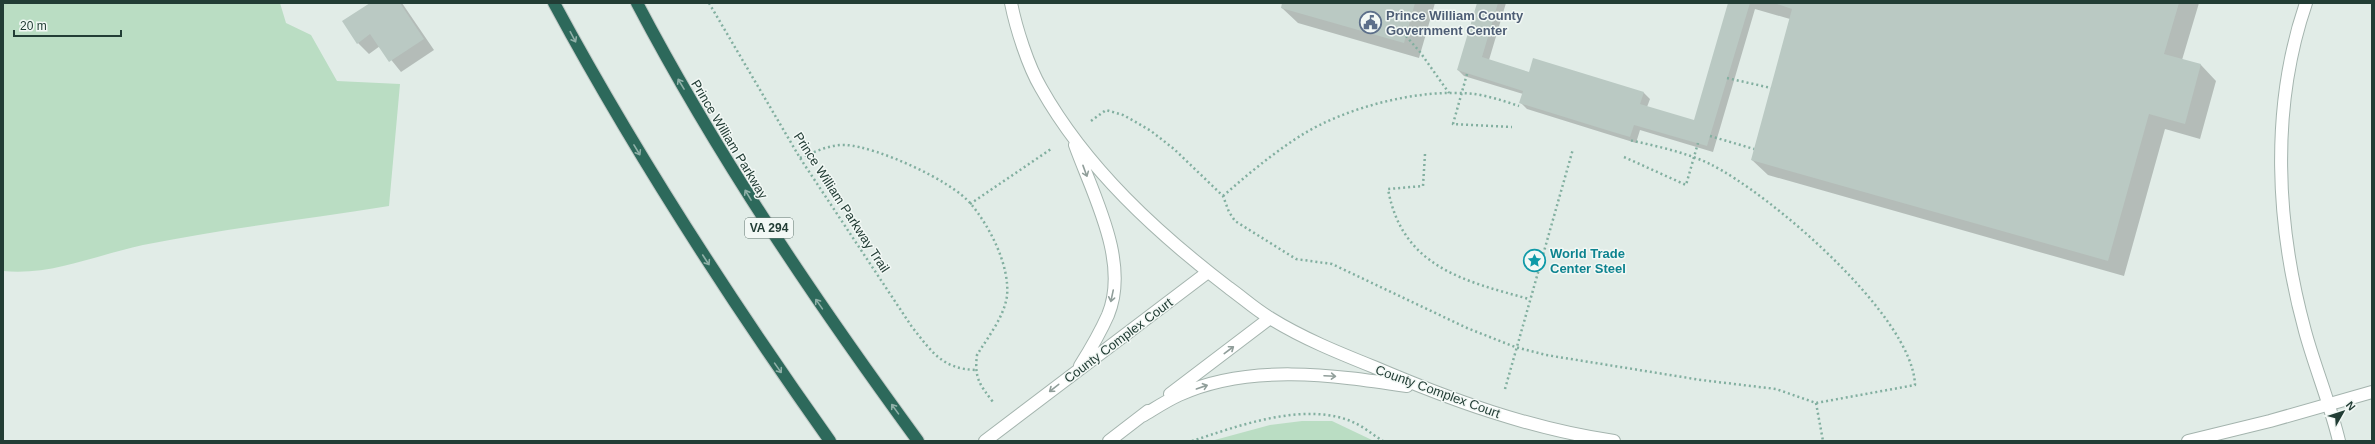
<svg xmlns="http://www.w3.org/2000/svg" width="2375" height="444" viewBox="0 0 2375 444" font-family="Helvetica,sans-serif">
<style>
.green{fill:#baddc3}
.shadow{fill:#0003}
.building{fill:#bac9c3}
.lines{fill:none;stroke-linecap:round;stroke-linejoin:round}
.lane-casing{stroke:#a4b4ae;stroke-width:14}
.street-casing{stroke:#a4b4ae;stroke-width:14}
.highway-casing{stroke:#c1c9c6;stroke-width:14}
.path{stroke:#82afa0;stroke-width:2.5;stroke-dasharray:2 3;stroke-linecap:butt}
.lane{stroke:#fff;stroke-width:12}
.street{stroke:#fff;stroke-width:12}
.highway{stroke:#2d695b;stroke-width:12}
.oneway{stroke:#90b0a8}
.oneway2{stroke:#909e9a}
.labels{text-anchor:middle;stroke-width:3;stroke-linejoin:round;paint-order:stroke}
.shield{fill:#f2f8f5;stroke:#60756f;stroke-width:1}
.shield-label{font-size:12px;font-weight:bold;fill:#223d35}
.service-label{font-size:13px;font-weight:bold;fill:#4e5e75;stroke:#f2f8f5;text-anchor:start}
.street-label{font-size:13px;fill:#223d35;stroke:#f2f8f5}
.culture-label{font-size:13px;font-weight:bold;fill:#0d838f;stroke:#f2f8f5;text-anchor:start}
</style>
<rect width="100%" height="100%" fill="#e1ece7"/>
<!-- green -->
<path class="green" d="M 3,3 L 280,3 L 286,23 L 311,35 L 337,81 L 400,84 L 389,206 C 307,219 224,229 143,245 C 96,255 51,276 3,271 Z
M 1302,421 L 1332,421 L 1374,441 L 1211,441 L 1270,425 Z"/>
<!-- shadow -->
<path class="shadow" d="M 371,3 L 402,3 L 434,50 L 401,72 L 380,46 L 369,54 L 358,43 L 344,22 Z
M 1283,3 L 1435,3 L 1419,58 L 1298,23 L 1282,8 Z
M 1478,3 L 1506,3 L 1489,60 L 1530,73 L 1644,93 L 1650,99 L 1647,107 L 1695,122 L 1729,3 L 2199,3 L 2182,60 L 2201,65 L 2216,81 L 2200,139 L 2165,129 L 2124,276 L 1768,175 L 1752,160 L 1790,19 L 1755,9 L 1713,152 L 1640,130 L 1636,143 L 1527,109 L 1521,103 L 1523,94 L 1464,76 L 1458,70 Z"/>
<!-- building -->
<path class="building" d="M 370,3 L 400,3 L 424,39 L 389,62 L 370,34 L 357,44 L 342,21 Z
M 1282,3 L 1415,3 L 1404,43 L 1281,8 Z
M 1477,3 L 1498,3 L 1482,57 L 1529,72 L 1533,58 L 1644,92 L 1640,104 L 1694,120 L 1728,3 L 1750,3 L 1707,146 L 1634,125 L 1630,137 L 1613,132 L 1519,103 L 1523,91 L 1457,70 Z
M 1774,3 L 2179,3 L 2164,54 L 2201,64 L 2185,124 L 2149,114 L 2108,261 L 1751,160 L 1792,9 Z"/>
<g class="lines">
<defs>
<path id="lane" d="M 2306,3 C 2270,108 2276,225 2305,331 C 2315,368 2330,403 2339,441"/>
<path id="street" d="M 1011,3 C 1016,28 1028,66 1041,88 C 1086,168 1157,233 1229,288 C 1243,298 1256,310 1270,318 C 1302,338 1339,353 1374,367 C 1451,400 1531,429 1614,441
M 1075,145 C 1093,195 1130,262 1108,315 C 1100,333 1090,350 1080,366
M 1170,394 L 1270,318
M 1142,416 C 1154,409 1166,401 1179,395 C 1249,363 1333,375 1407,386
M 985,441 L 1208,272
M 1109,441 L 1148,411
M 2188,441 L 2270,421 L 2372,392"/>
<path id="highway" d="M 554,3 C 636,155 730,300 830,441
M 637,3 C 718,157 815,300 918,441"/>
</defs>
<!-- lane casing -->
<use href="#lane" class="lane-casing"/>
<!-- street casing -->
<use href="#street" class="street-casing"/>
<!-- highway casing -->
<use href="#highway" class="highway-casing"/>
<!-- path -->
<path class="path" d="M 709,3 L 800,158 L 912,327 C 932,352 942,369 976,370
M 1406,36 L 1420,52 L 1449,93
M 1467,74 L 1453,124 L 1512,127
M 1727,78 L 1771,88
M 1091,121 L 1106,110 L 1123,115 L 1134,121 L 1151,131 L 1174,149 L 1223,196 L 1229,212 L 1235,221 L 1296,259 L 1332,264 L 1467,328 L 1515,347 L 1546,355 L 1701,380 L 1776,389 L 1816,403 L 1915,385 C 1913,316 1769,193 1710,164 C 1685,152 1656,146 1629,140
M 1710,136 L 1754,149
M 1425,154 L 1423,186 L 1388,189 C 1402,267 1464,281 1529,299
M 1624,157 L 1686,185 L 1698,143
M 800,158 C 815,152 830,144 846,145 C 877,147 951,180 971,204 C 990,227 1010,266 1007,296 C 1004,317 988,337 977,355 C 974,378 980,385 993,402
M 1223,196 C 1247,175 1272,154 1300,136 C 1346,107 1420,88 1474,94 C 1489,96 1504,101 1519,106
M 970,204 L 1051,149
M 1505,389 L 1573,149
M 1816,403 L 1823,441
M 1192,441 C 1238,426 1307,400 1355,423 C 1364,427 1373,435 1383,441"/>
<!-- lane -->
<use href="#lane" class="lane"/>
<!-- street -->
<use href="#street" class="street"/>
<!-- highway -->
<use href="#highway" class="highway"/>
</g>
<!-- one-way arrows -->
<defs><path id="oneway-shaft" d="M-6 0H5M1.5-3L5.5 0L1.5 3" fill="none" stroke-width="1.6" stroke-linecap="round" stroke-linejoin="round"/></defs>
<g class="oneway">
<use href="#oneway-shaft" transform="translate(573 37) rotate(62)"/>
<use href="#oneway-shaft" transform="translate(681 84) rotate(-121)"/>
<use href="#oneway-shaft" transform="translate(637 150) rotate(59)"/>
<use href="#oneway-shaft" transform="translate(748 195) rotate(-121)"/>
<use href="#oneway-shaft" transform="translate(706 260) rotate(57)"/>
<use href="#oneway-shaft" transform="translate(819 304) rotate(-125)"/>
<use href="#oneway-shaft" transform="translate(778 368) rotate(55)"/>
<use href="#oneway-shaft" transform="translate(895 409) rotate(-126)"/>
</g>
<g class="oneway2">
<use href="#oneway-shaft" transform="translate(1085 171) rotate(70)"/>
<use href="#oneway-shaft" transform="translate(1112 296) rotate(102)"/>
<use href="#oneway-shaft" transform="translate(1229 350) rotate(-37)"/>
<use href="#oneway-shaft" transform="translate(1330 376) rotate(3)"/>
<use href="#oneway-shaft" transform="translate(1202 387) rotate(-19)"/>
<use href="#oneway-shaft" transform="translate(1054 388) rotate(142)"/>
</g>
<!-- icons -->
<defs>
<symbol id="civic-ring" viewBox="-11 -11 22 22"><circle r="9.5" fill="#f2f8f5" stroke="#5c6f8a" stroke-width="1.5"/><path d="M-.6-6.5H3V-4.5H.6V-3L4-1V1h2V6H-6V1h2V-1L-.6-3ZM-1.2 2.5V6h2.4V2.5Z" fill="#5c6f8a"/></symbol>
<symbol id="sight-ring" viewBox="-11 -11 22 22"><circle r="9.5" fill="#f2f8f5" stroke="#0f9aa8" stroke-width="1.5"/><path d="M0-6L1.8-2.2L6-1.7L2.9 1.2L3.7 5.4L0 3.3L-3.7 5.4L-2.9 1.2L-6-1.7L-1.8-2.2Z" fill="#0f9aa8"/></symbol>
</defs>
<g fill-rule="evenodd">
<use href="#civic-ring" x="1358" y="10" width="25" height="25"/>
<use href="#sight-ring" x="1522" y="248" width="25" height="25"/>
</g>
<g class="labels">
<!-- shield labels -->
<rect class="shield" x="745" y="218" width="48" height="20" rx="3"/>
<g class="shield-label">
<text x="769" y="232">VA 294</text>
</g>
<!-- service labels -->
<g class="service-label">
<text x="1386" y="20">Prince William County<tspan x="1386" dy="15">Government Center</tspan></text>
</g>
<!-- street labels -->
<g class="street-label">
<text transform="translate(730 139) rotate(59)" y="5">Prince William Parkway</text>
<text transform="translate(842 202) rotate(57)" y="5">Prince William Parkway Trail</text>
<text transform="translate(1118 340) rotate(-37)" y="5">County Complex Court</text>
<text transform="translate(1438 391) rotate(20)" y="5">County Complex Court</text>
</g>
<!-- culture labels -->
<g class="culture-label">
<text x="1550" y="258">World Trade<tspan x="1550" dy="15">Center Steel</tspan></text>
</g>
</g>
<!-- border -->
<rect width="2375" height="444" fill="none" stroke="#223d35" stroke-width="8"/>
<!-- north arrow -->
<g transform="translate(2343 412) rotate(51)" stroke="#f2f8f5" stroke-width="3" paint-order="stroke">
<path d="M0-3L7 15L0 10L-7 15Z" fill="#223d35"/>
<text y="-6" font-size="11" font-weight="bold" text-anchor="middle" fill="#223d35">N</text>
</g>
<!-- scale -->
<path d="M14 30v6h107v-6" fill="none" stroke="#223d35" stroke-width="2"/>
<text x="20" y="30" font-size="12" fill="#223d35" stroke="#f2f8f5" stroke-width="3" paint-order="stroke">20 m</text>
</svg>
